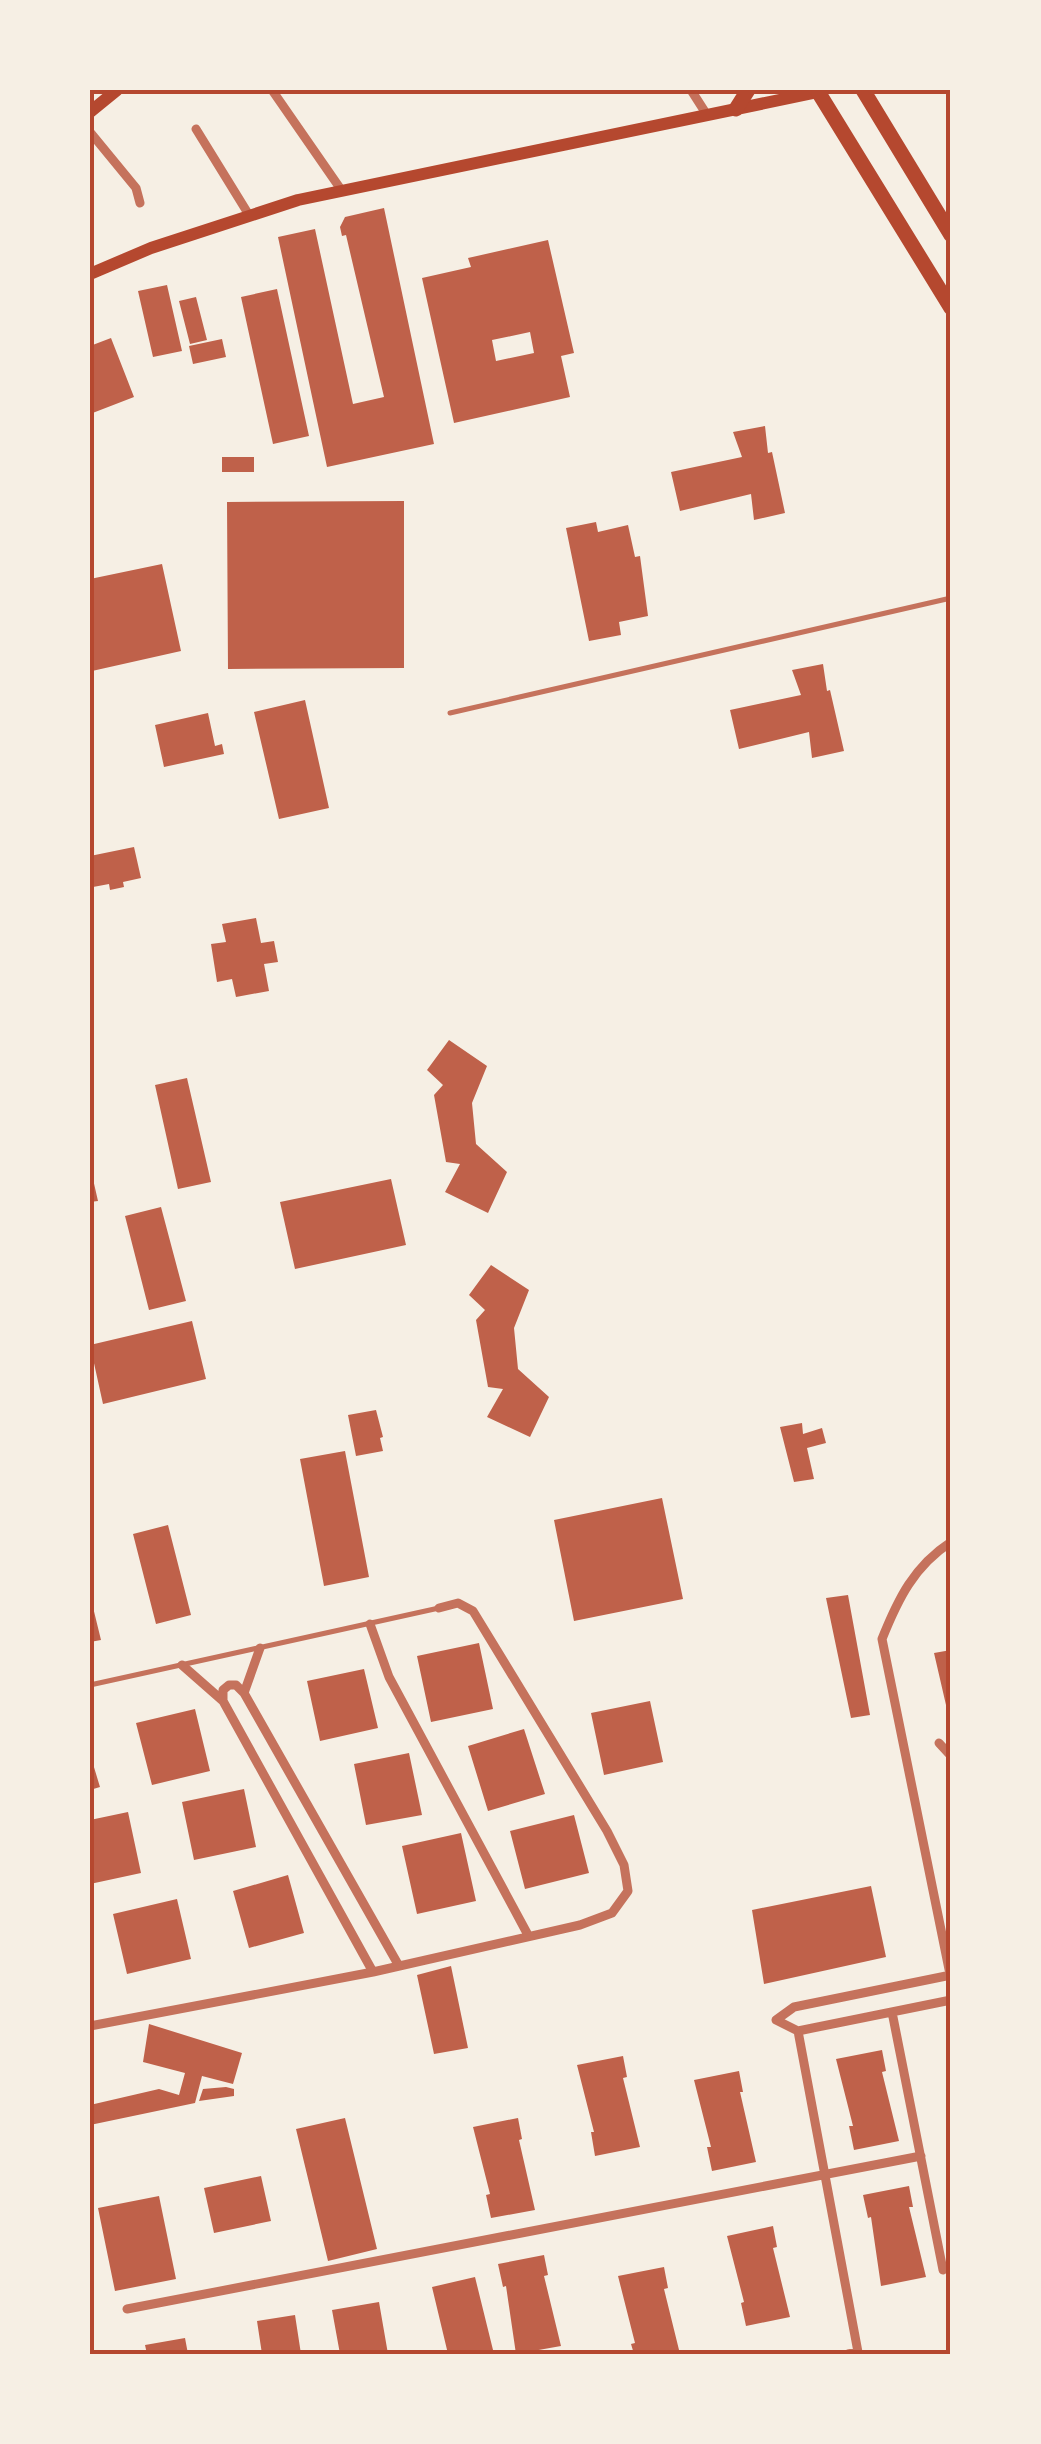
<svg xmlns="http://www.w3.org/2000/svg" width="1041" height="2444" viewBox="0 0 1041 2444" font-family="Spectral,serif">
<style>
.building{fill:#bf614a;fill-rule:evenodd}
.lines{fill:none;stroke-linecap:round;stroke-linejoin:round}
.service{stroke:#c5725c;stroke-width:5}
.minor{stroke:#c5725c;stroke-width:9}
.secondary{stroke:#b5482f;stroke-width:12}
.primary{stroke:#b5482f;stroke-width:15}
.neatline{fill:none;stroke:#b5482f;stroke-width:4}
</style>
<rect width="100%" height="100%" fill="#f6efe4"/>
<!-- building -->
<path class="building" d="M 384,208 L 434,444 L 327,467 L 278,237 L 315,229 L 353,404 L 384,397 L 346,235 L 342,236 L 340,227 L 345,217 Z
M 548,240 L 574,353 L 561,356 L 570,397 L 454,423 L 422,278 L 471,267 L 468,258 ZM 530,332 L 534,353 L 496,361 L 492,340 Z
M 167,285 L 182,351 L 153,357 L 138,291 Z
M 277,289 L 309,436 L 273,444 L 241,297 Z
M 196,297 L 207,340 L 190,344 L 179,301 Z
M 111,338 L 134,397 L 90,414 L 90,346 Z
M 222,339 L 226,357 L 193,364 L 189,346 Z
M 765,426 L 768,453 L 772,452 L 785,513 L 754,520 L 751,494 L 680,511 L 671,472 L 742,457 L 733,432 Z
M 222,457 L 254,457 L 254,472 L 222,472 Z
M 404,501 L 404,668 L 228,669 L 227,502 Z
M 596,522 L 598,532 L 628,525 L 635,557 L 640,556 L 648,616 L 619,622 L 621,635 L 589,641 L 566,528 Z
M 162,564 L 181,651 L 92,671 L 90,579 Z
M 823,664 L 827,691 L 830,690 L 844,751 L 812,758 L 809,732 L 739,749 L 730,710 L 801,695 L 792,670 Z
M 305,700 L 329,808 L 279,819 L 254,712 Z
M 208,713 L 215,746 L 222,744 L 224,754 L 164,767 L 155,725 Z
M 134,847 L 141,878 L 123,882 L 124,887 L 110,890 L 109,884 L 93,887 L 90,856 Z
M 256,918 L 261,943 L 274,941 L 278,962 L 264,964 L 269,991 L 236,997 L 232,979 L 217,982 L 211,944 L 226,942 L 222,924 Z
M 449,1040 L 487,1066 L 472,1103 L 476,1144 L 507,1172 L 488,1213 L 445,1192 L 460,1164 L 446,1162 L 434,1095 L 443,1085 L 427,1070 Z
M 187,1078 L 211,1182 L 178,1189 L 155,1085 Z
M 90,1166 L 98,1201 L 90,1202 Z
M 391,1179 L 406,1245 L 295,1269 L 280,1202 Z
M 161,1207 L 186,1301 L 149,1310 L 125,1216 Z
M 491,1265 L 529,1290 L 514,1328 L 518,1369 L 549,1397 L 530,1437 L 487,1417 L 503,1389 L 488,1387 L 476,1320 L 485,1310 L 469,1295 Z
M 192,1321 L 206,1379 L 103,1404 L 90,1345 Z
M 376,1410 L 383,1437 L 380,1438 L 383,1451 L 356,1456 L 348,1415 Z
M 802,1423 L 803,1434 L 822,1428 L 826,1443 L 807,1448 L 814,1479 L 794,1482 L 780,1427 Z
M 345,1451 L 369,1577 L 324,1586 L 300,1459 Z
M 662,1498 L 683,1599 L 574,1621 L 554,1520 Z
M 168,1525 L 191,1615 L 156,1624 L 133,1534 Z
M 90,1595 L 101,1640 L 90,1642 Z
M 848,1595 L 870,1715 L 851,1718 L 826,1598 Z
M 479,1643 L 493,1709 L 431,1722 L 417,1656 Z
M 951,1650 L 951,1718 L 949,1718 L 934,1653 Z
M 364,1669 L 378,1728 L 320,1741 L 307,1681 Z
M 650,1701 L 663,1762 L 604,1775 L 591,1713 Z
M 195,1709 L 210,1771 L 152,1785 L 136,1723 Z
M 524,1729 L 545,1794 L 488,1811 L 468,1746 Z
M 409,1753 L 422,1815 L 366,1825 L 354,1764 Z
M 90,1754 L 100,1787 L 90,1790 Z
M 244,1789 L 256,1847 L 194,1860 L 182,1802 Z
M 128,1812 L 141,1873 L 90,1884 L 90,1820 Z
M 574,1815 L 589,1873 L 525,1889 L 510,1831 Z
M 461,1833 L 476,1901 L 417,1914 L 402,1846 Z
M 288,1875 L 304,1933 L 249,1948 L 233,1891 Z
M 871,1886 L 886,1957 L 764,1984 L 752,1910 Z
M 177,1899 L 191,1959 L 127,1974 L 113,1914 Z
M 451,1966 L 468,2048 L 434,2054 L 417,1975 Z
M 149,2024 L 242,2053 L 233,2084 L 202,2076 L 195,2103 L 90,2125 L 90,2105 L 159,2089 L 179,2095 L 185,2073 L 143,2062 Z
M 882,2050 L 886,2071 L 882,2072 L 899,2141 L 854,2150 L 849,2126 L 853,2126 L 836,2059 Z
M 623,2056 L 627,2077 L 623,2078 L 640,2147 L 595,2156 L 591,2132 L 594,2132 L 577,2065 Z
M 739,2071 L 743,2092 L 740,2092 L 756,2162 L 712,2171 L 707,2147 L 711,2147 L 694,2080 Z
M 226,2087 L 234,2089 L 234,2096 L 199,2101 L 203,2089 Z
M 345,2118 L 377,2249 L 328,2261 L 296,2129 Z
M 518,2118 L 522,2139 L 519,2140 L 535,2210 L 491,2218 L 486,2195 L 490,2194 L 473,2127 Z
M 261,2176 L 271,2221 L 214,2233 L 204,2188 Z
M 909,2186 L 913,2207 L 909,2207 L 926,2277 L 881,2286 L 871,2217 L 868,2218 L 863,2195 Z
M 159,2196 L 176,2279 L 115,2291 L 98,2208 Z
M 773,2226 L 777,2247 L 773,2248 L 790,2317 L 746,2326 L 741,2303 L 744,2302 L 727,2236 Z
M 544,2255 L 548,2275 L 544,2276 L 561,2346 L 516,2354 L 506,2286 L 503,2287 L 498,2264 Z
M 664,2267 L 668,2288 L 664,2289 L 680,2354 L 634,2354 L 631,2344 L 635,2343 L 618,2276 Z
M 475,2277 L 494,2354 L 448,2354 L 432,2287 Z
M 379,2302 L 388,2354 L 340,2354 L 332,2310 Z
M 295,2315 L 301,2354 L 262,2354 L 257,2321 Z
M 185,2338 L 188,2354 L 147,2354 L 145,2345 Z"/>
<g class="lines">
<!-- service -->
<path class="service" d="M 450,713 L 951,598
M 90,1685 L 439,1608"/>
<!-- minor -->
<path class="minor" d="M 272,90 L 342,191
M 691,90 L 707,115
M 196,129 L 249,215
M 90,132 L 136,188 L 140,203
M 951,1542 C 914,1566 898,1599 882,1639 L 951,1979
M 370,1624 L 389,1677 L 528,1935
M 182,1665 L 223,1701 L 373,1972
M 244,1693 L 260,1648
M 223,1701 L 223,1690 L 229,1685 L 236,1685 L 244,1693 L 399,1966
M 939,1743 L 951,1756
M 951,1975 L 794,2007 L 776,2020 L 798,2031 L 951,2000
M 892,2012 L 943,2270
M 90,2026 L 373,1972 L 580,1925 L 612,1913 L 628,1891 L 624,1865 L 607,1831 L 473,1611 L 458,1603 L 439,1608
M 798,2031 L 858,2352 L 848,2354
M 127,2309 L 921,2156"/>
<!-- secondary -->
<path class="secondary" d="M 90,112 L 117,90
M 90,274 L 151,248 L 298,200 L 823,91"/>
<!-- primary -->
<path class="primary" d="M 817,90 L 951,308
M 863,90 L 951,235
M 736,109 L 748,90"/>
</g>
<!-- border -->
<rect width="1041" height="2444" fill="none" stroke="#f6efe4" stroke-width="185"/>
<rect x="92" y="92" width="856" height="2260" class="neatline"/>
</svg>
